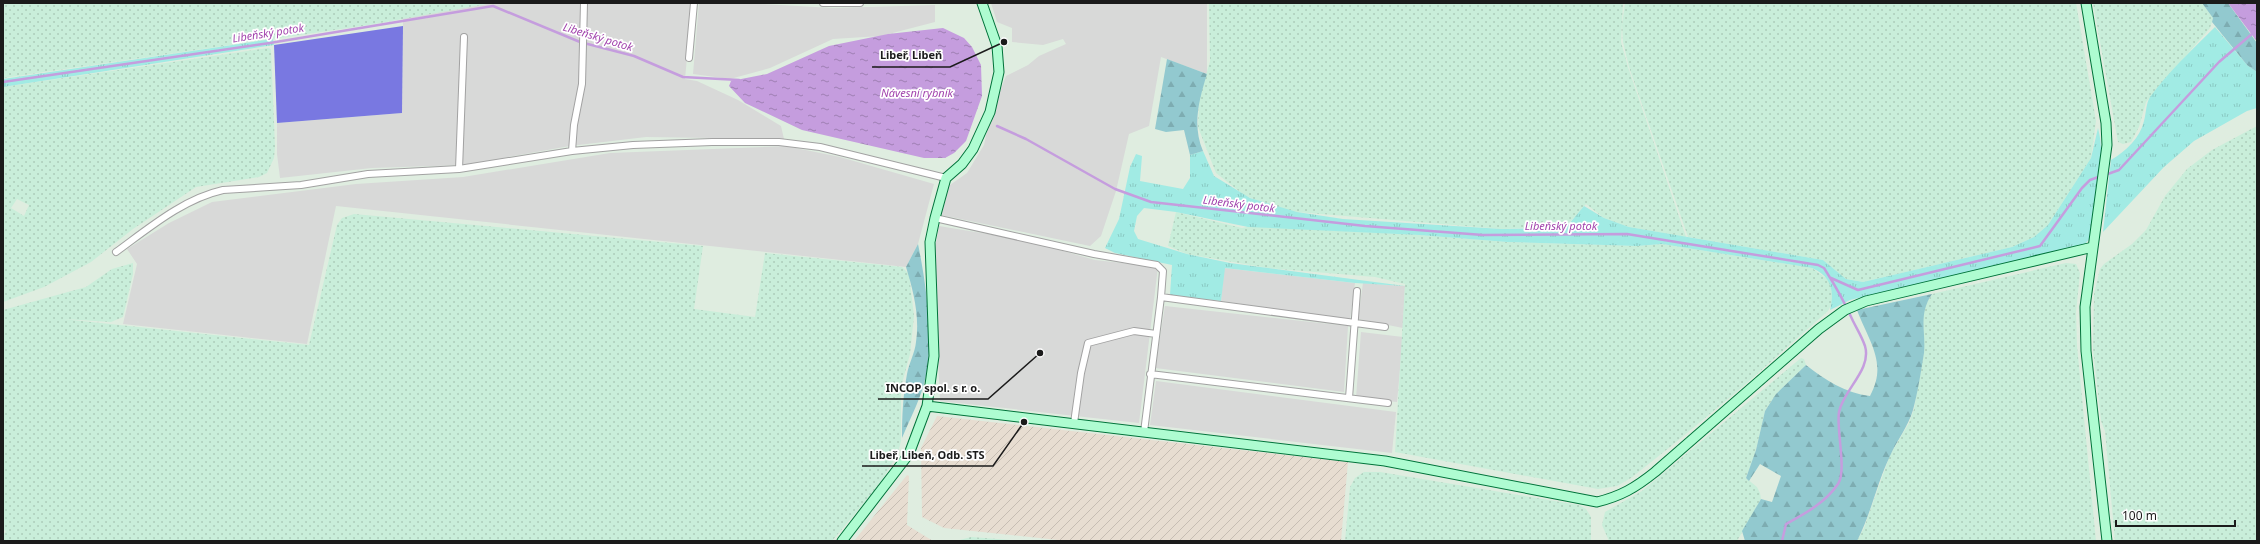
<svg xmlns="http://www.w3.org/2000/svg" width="2260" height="544" viewBox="0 0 2260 544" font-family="'Noto Sans',sans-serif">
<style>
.residential{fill:#d8d9d8}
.industrial{fill:url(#industrial-furrows)}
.farmland{fill:url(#farmland-dots);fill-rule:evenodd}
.grass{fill:url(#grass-tufts)}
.forest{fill:url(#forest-firs)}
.pitch{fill:#7978e1}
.water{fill:url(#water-ripples)}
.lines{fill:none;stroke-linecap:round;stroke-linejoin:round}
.stream{stroke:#c59dde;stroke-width:2.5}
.street-casing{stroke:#a2a2a2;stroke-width:8}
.secondary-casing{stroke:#00733a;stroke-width:11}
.street{stroke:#fff;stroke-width:6}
.secondary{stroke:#aefcd1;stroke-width:9}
.labels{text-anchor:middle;stroke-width:3.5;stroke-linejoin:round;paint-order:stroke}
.water-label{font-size:11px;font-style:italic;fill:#a244ad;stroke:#fff}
.leader{fill:none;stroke:#1b1b1b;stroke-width:1.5}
.callout-dot{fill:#1b1b1b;stroke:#fff;stroke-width:1.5}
.callout-label{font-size:11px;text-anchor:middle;font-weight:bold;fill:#1b1b1b;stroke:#fff;stroke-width:3.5;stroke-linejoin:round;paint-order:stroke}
</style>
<defs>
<pattern id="industrial-furrows" width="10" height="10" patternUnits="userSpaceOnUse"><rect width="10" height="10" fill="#e7ddd1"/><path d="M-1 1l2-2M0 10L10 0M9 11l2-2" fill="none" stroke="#c6bdb3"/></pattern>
<pattern id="farmland-dots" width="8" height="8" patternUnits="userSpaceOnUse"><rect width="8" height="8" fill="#c9eeda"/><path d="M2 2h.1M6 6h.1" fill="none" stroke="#acccba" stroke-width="1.8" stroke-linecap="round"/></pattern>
<pattern id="grass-tufts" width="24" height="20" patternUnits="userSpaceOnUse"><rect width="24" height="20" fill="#a1ebe4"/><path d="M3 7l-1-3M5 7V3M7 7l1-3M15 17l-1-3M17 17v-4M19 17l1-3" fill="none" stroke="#8ac9c3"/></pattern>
<pattern id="forest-firs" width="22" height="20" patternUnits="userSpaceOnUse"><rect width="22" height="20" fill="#92c9cf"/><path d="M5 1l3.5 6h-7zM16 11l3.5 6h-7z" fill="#7dacb1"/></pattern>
<pattern id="water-ripples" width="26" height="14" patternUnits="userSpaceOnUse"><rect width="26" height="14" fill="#c59dde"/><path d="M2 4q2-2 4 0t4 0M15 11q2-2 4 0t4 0" fill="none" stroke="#9f7fb3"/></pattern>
</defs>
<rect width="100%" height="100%" fill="#dfede0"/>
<!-- residential -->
<path class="residential" d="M 492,3 L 692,3 L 685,79 L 697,81 L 738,100 L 781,126 L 784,139 L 646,137 L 570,146 L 464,165 L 372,168 L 280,178 L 277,154 L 277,123 L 402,113 L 403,18 Z
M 699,3 L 743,3 L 833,8 L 935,5 L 935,22 L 881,36 L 833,39 L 770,68 L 730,79 L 693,74 Z
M 991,3 L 1207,3 L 1207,74 L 1161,57 L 1149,126 L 1129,134 L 1116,191 L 1101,236 L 1090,246 L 941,215 L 950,185 L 967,173 L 984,145 L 990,117 L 1006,76 L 1028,65 L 1039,56 L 1066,44 L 1063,39 L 1043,45 L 1012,42 L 1012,28 L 997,22 Z
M 786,146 L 840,157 L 934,184 L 918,244 L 906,267 L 336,206 L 307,344 L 123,324 L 137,264 L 127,249 L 169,223 L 212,202 L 356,184 L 463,177 L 610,153 Z
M 939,226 L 1024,240 L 1095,260 L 1158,267 L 1139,423 L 940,401 L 934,274 L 935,248 Z
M 1224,268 L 1355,283 L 1350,320 L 1221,301 Z
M 1363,283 L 1405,286 L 1403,328 L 1358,319 Z
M 1165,306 L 1348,326 L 1344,392 L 1155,368 Z
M 1361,332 L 1403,337 L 1397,402 L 1356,398 Z
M 1156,381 L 1396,412 L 1392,453 L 1150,425 Z"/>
<!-- industrial -->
<path class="industrial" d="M 937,416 L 1348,462 L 1341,541 L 1067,541 L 944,528 L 922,517 L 921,448 Z
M 907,475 L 909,476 L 907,525 L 933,541 L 854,541 Z"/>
<!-- farmland -->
<path class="farmland" d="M 3,3 L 492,3 L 369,25 L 3,78 Z
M 1209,3 L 1623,3 L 1621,42 L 1628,67 L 1686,237 L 1629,227 L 1604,218 L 1586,204 L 1569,223 L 1562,226 L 1502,229 L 1297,212 L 1270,206 L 1244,195 L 1216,173 L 1198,127 L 1199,100 L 1210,61 Z
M 1625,3 L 2076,3 L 2096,121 L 2091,158 L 2048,225 L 2034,237 L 2012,247 L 1863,282 L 1846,279 L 1823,260 L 1688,237 L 1629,67 L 1623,42 L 1622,25 Z
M 2093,3 L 2202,3 L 2213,18 L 2210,28 L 2146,102 L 2139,127 L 2131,142 L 2123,144 L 2118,142 Z
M 268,48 L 271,49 L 275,147 L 274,158 L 267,173 L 259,177 L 196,187 L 133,229 L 91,262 L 44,287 L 3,302 L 3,87 ZM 17,199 L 29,205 L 24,216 L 11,208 Z
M 2257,126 L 2257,541 L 2115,541 L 2105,431 L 2101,421 L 2093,349 L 2094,294 L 2100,269 L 2104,264 L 2132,244 L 2146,230 L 2165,196 L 2187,169 L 2212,150 Z
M 1176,212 L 1242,228 L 1252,226 L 1419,235 L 1507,242 L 1637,246 L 1662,244 L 1812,268 L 1827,279 L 1831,286 L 1833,301 L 1828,311 L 1740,389 L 1670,447 L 1631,478 L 1617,486 L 1598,489 L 1395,452 L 1405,284 L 1375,277 L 1268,268 L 1187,254 L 1168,246 Z
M 354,214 L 703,246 L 694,309 L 755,317 L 765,253 L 902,267 L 909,274 L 914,316 L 910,354 L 901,387 L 901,441 L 898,453 L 880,484 L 832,541 L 3,541 L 3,535 L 6,531 L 3,530 L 3,310 L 86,287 L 112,269 L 133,263 L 133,274 L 123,317 L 111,322 L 63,319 L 309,345 L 337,225 L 342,218 Z
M 2066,263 L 2076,264 L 2080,273 L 2076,312 L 2077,346 L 2096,541 L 1857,541 L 1864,528 L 1890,455 L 1909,423 L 1914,409 L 1924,352 L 1923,314 L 1926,304 L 1932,294 Z
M 1801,358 L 1804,359 L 1806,365 L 1776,394 L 1765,411 L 1756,450 L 1746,478 L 1757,487 L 1760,493 L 1761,499 L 1737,541 L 1609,541 L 1602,525 L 1605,512 L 1642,491 Z
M 1364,472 L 1380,472 L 1579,505 L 1586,509 L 1591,517 L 1591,541 L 1345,541 L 1350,487 L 1355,478 Z
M 971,537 L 1023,541 L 956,541 Z"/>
<!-- grass -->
<path class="grass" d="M 2215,27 L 2247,65 L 2257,72 L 2257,108 L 2247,111 L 2194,141 L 2164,167 L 2103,232 L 2111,160 C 2126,151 2140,138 2144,121 C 2146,114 2146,103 2150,97 C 2169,71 2193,49 2215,27 Z
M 273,39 L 274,45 L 3,87 L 3,79 Z
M 2098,128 C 2107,162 2095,202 2091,237 L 2085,244 L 1850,300 L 1830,310 C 1835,291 1831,276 1812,268 L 1662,244 L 1637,246 L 1507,242 L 1419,235 L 1248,227 L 1176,212 L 1144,208 L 1137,216 L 1134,231 L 1138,239 L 1187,254 L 1230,263 L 1405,286 L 1355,283 L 1225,268 L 1221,301 L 1170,295 L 1172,265 L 1115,253 L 1105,248 L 1119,219 L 1130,167 L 1136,154 L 1142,156 L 1140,181 L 1183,189 L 1190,178 L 1190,155 L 1203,151 L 1214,176 L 1250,198 L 1297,212 L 1343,219 L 1502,229 L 1561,228 L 1568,225 L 1584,206 L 1604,218 L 1629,227 L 1823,260 L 1846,279 L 1863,282 L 2012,247 L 2034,237 L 2048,225 L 2091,158 Z"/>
<!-- forest -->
<path class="forest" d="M 2202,3 L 2228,3 L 2257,43 L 2257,72 L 2247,65 L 2212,22 L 2213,18 Z
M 1167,59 L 1207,74 C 1199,100 1192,125 1203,151 L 1190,155 L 1184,130 L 1166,132 L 1155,129 Z
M 918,244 C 926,283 936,349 923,387 C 918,404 909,421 902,438 C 902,416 903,395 907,374 C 909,363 915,353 916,342 C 920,316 913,290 906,267 Z
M 1932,294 C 1918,315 1926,330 1924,353 C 1921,371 1918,392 1913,410 C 1908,427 1897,440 1890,456 C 1877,483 1871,514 1857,541 L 1745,541 L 1742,531 L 1761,499 L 1772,502 L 1781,476 L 1760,464 L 1749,481 L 1746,478 L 1756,450 L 1765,411 L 1776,394 L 1806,365 C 1825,380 1845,393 1870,396 C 1888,363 1869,342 1857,310 Z"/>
<!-- pitch -->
<path class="pitch" d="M 403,26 L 402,113 L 277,123 L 274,45 Z"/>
<!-- water -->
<path class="water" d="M 2228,3 L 2257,3 L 2257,41 L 2255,39 Z
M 943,28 L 964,38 L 972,47 L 981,65 L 982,96 L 966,141 L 954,153 L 945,158 L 924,158 L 802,130 L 745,103 L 729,86 L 731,81 L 767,74 L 829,46 L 888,34 Z"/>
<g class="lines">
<!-- stream -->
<path class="stream" d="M 3,82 L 270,43 L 493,6 L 580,42 L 634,56 L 683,77 L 739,80
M 997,126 L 1026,139 L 1115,189 L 1151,202 L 1365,226 L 1483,235 L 1627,234 L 1818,265 L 1824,268 C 1835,285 1845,303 1853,321 C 1857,329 1862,337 1865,346 C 1872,370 1843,390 1839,412 C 1836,429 1847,471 1838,484 C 1825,503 1806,513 1786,524 L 1782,541
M 2105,175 L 2119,170 L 2219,62 L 2253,33
M 1831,278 L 1858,290 L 2040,246 L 2082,188 L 2090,180 L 2101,176"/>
<defs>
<path id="street" d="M 823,3 L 860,3
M 689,58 L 694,3
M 572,151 L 574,125 L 582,84 L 584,3
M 459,169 L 464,37
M 935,218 L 1094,254 L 1157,265 L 1163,271 L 1161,297 L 1144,432
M 116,252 C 149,228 183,199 223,190 L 301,185 L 368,174 L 459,169 L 572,151 L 633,145 L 712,142 L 779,142 L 820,147 L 946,178
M 1161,297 L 1385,327
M 1150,374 L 1388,403
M 1349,398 L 1357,291
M 1074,423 L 1081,373 L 1088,343 L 1134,331 L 1156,334"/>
<path id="secondary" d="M 2086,3 L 2106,123 L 2107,145 L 2085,307 L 2086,351 L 2107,541
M 927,406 L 1385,461 L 1597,502 C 1621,496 1635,488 1655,472 L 1819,329 L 1845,310 L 1866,301 L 2093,247
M 842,541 L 909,454 L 927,406 L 934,356 L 930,242 L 935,218 L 946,178 L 962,164 L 973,149 L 990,112 L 999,72 L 997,46 L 982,3"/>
</defs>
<!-- street casing -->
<use href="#street" class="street-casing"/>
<!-- secondary casing -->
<use href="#secondary" class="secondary-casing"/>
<!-- street -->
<use href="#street" class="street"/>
<!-- secondary -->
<use href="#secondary" class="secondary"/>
</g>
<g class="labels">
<!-- water labels -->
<g class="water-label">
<text transform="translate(268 33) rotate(-9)" y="4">Libeňský potok</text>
<text transform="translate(598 37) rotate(17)" y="4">Libeňský potok</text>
<text x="917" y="97">Návesní rybník</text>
<text transform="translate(1239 204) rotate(7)" y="4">Libeňský potok</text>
<text x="1561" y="230">Libeňský potok</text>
</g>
</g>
<!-- callouts -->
<path class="leader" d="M1004 42L950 67H872M1040 353L988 399H878M1024 422L993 466H862"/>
<g class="callout-dot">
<circle cx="1004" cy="42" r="4"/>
<circle cx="1040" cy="353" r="4"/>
<circle cx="1024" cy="422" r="4"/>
</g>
<g class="callout-label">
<text x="911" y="59">Libeř, Libeň</text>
<text x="933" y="392">INCOP spol. s r. o.</text>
<text x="927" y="459">Libeř, Libeň, Odb. STS</text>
</g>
<!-- border -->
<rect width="2260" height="544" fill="none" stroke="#1b1b1b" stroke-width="8"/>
<!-- scale -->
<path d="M2116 520v6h119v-6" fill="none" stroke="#1b1b1b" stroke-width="2"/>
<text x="2122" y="520" font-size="12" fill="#1b1b1b" stroke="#ffffff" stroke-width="3" paint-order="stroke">100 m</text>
</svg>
